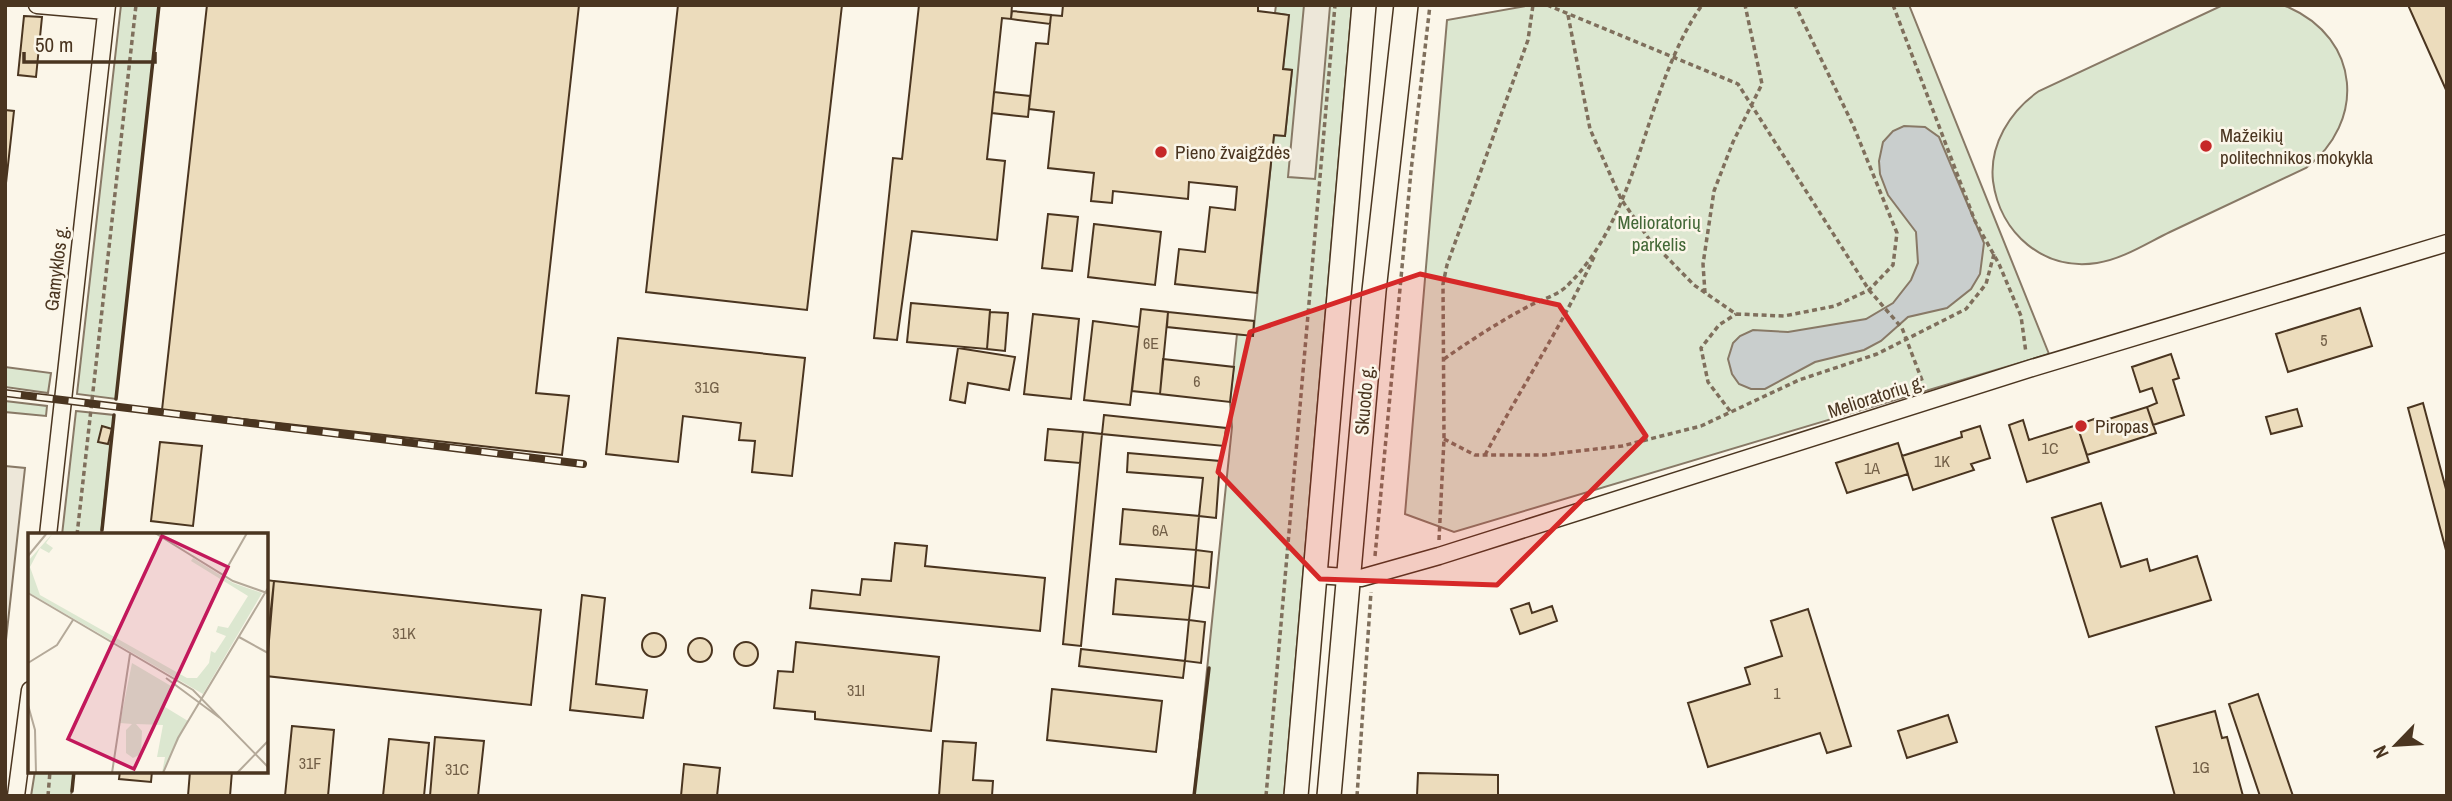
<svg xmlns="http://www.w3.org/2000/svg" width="2452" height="801" viewBox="0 0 2452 801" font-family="'Archivo Narrow',sans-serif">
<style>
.green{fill:#dce7d0;stroke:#887966;stroke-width:2}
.parking{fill:#ede7d9;stroke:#887966;stroke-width:2}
.water{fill:#c9cecd;stroke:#887966;stroke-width:2}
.building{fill:#ecdcbc;stroke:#4a3520;stroke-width:2}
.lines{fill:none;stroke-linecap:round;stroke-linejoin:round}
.minor-casing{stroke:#4a3520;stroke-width:19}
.secondary-casing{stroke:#4a3520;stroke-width:26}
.path{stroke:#7f6f5c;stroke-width:3.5;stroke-dasharray:5 3.5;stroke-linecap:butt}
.minor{stroke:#fbf6e9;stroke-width:16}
.secondary{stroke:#fbf6e9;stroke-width:23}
.rail-casing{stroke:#4a3520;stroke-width:8}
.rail{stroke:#fbf6e9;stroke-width:5;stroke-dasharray:16;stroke-linecap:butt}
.wall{stroke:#4a3520;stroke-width:3.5}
.marked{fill:#d62828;fill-opacity:0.2;stroke:#d62828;stroke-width:5;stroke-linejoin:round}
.poi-dot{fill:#c62828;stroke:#fbf6e9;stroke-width:2.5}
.labels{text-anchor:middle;stroke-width:5;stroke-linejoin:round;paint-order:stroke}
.number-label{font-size:16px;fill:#725f47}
.poi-label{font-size:19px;fill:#4a3520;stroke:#fbf6e9;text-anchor:start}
.park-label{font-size:19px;fill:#436837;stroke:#fbf6e9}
.street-label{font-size:19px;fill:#4a3520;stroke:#fbf6e9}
.inset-road{fill:none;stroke:#b4a999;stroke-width:2}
.view{fill:#c2185b;fill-opacity:0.15;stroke:#c2185b;stroke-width:3.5}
.inset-edge{fill:none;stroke:#4a3520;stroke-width:3.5}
</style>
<rect width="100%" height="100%" fill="#fbf6e9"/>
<!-- green -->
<path class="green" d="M 121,5 L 159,5 L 116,399 L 77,394 Z
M 1276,5 L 1352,5 L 1284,796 L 1194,796 L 1232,427 L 1230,402 L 1237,334 L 1253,336 L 1274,135 L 1285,136 L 1292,70 L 1283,69 L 1288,15 L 1275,13 Z
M 1531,5 L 1909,5 L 2049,354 L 1454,532 L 1405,514 L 1447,20 Z
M 2223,5 C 2242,5 2272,0 2288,7 C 2361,39 2366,122 2306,168 C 2260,190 2215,211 2170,232 C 2147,243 2123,259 2097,263 C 2044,271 2000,234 1993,181 C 1989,145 2010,111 2039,91 Z
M 5,367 L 51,373 L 48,393 L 5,387 Z
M 5,401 L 47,406 L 46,416 L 5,412 Z
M 76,411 L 114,415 L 101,535 L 62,535 Z
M 35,771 L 74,771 L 71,796 L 31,796 Z"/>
<!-- parking -->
<path class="parking" d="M 1304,5 L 1330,6 L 1315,179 L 1288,177 Z
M 5,466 L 25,468 L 5,649 Z"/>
<!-- water -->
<path class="water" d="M 1904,126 L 1925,127 L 1939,137 L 1984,243 L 1980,274 L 1971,289 L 1947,308 L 1908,317 L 1881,341 L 1864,350 L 1815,362 L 1765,389 L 1751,389 L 1739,384 L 1732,374 L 1728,359 L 1733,343 L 1740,336 L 1753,330 L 1788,332 L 1866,319 L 1893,303 L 1911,280 L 1918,263 L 1916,232 L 1888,195 L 1880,174 L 1879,161 L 1883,142 L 1893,131 Z"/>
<!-- building -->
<path class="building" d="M 207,5 L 579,5 L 536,393 L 569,396 L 562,455 L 162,410 Z
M 678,5 L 842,5 L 807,310 L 646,292 Z
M 919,5 L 1012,5 L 1011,19 L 1002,18 L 987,159 L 1005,161 L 997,240 L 912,231 L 897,340 L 874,338 L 893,158 L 902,159 Z
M 1063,5 L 1258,5 L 1258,11 L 1289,15 L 1283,69 L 1292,70 L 1285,136 L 1274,135 L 1257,293 L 1175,284 L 1179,249 L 1205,252 L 1210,207 L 1235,210 L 1237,187 L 1189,182 L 1188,199 L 1113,191 L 1112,203 L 1091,201 L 1094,173 L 1048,168 L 1054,112 L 1029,109 L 1036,43 L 1048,44 L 1051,15 L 1062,16 Z
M 2408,5 L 2447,5 L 2447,92 Z
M 1012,11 L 1051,15 L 1050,24 L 1011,19 Z
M 24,16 L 42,17 L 36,77 L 18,75 Z
M 994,92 L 1030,96 L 1028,117 L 992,113 Z
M 5,110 L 14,111 L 6,183 L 5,183 Z
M 1048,214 L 1078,217 L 1072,271 L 1042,268 Z
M 1094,224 L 1161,232 L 1155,285 L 1088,277 Z
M 911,303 L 990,310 L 987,349 L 907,342 Z
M 2360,308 L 2372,346 L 2288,372 L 2276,334 Z
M 1141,309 L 1168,312 L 1160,394 L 1132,391 Z
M 990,312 L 1008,313 L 1005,351 L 987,349 Z
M 1168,312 L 1254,321 L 1253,336 L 1167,327 Z
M 1033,314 L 1079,319 L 1071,399 L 1024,394 Z
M 1093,321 L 1139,327 L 1130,405 L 1084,400 Z
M 618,338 L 805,358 L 792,476 L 752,472 L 755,441 L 739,440 L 741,423 L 683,416 L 678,462 L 606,454 Z
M 958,348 L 1015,357 L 1009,390 L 968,383 L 965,403 L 950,400 Z
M 2171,354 L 2179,378 L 2173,380 L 2184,415 L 2153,425 L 2147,407 L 2157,403 L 2152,388 L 2140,392 L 2132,367 Z
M 1163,359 L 1234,367 L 1230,402 L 1160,394 Z
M 2423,403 L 2447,493 L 2447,554 L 2408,408 Z
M 2147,407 L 2156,433 L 2087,455 L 2077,425 L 2094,419 L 2096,423 Z
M 2297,409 L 2302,426 L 2271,434 L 2266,417 Z
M 1104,415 L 1226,428 L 1224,446 L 1102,434 Z
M 2023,420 L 2029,440 L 2077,425 L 2089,462 L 2027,482 L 2009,425 Z
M 102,426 L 112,429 L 108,444 L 98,442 Z
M 1980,426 L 1990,458 L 1971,464 L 1974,470 L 1913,490 L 1902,456 L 1962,437 L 1961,432 Z
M 1048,429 L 1083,432 L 1080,463 L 1045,460 Z
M 1083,432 L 1102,434 L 1081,646 L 1063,644 Z
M 160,442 L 202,446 L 193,526 L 151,521 Z
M 1898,443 L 1908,474 L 1847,493 L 1836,463 Z
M 1128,453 L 1220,461 L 1216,518 L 1199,516 L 1203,478 L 1127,472 Z
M 2101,503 L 2121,567 L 2147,559 L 2150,571 L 2197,556 L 2211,600 L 2089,637 L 2052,518 Z
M 1123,509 L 1199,516 L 1196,550 L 1120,544 Z
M 895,543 L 927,546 L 925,566 L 1045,578 L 1040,631 L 810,608 L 812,590 L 860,595 L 862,579 L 891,581 Z
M 1196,550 L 1212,552 L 1209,588 L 1193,586 Z
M 1116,579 L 1193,586 L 1189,620 L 1113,614 Z
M 266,580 L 274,581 L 266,655 Z
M 274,581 L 541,610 L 531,705 L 266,676 Z
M 582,595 L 605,598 L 596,684 L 647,690 L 643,718 L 570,710 Z
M 1529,603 L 1532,613 L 1552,606 L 1557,621 L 1520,634 L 1511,609 Z
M 1808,609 L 1851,746 L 1827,753 L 1820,733 L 1708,767 L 1688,703 L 1750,684 L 1745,668 L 1782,656 L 1771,621 Z
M 1189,620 L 1205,622 L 1201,663 L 1185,661 Z
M642 645a12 12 0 1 1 24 0a12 12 0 1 1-24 0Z
M688 650a12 12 0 1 1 24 0a12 12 0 1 1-24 0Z
M 796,642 L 939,657 L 931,731 L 815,719 L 815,712 L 774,708 L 778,671 L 793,672 Z
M734 654a12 12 0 1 1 24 0a12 12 0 1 1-24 0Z
M 1081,649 L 1185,661 L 1183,678 L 1079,666 Z
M 1052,689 L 1162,701 L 1156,752 L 1047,740 Z
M 2258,694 L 2293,796 L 2260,796 L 2229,704 Z
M 2215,711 L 2222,738 L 2227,737 L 2243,796 L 2175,796 L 2156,727 Z
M 1948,715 L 1957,742 L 1907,758 L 1898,731 Z
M 292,726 L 334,730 L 328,796 L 285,796 Z
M 435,737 L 484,741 L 478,796 L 430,796 Z
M 389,739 L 429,743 L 424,796 L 383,796 Z
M 943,741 L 976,743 L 973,780 L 993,781 L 992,796 L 939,796 Z
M 684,764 L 720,768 L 717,796 L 681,796 Z
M 120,771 L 152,771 L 151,782 L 119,779 Z
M 190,771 L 232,771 L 230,796 L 188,796 Z
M 1418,773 L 1498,775 L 1498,796 L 1417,796 Z"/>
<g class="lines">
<defs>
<path id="minor" d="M 37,5 L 106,11
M 48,535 L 107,5
M 1316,575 L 1361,578 L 1439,556 L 2032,368 L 2447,243
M 16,796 L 30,690"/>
<path id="secondary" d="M 1296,796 L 1364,5
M 1329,796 L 1374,291 L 1406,5"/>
</defs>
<!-- minor casing -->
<use href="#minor" class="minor-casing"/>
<!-- secondary casing -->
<use href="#secondary" class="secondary-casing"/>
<!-- path -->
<path class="path" d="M 1547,5 L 1738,84 L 1869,290 L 1902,328 L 1925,388
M 1893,5 L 1975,221 L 1999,264 L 2021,316 L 2026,353
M 1568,15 L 1590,129 L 1621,199 L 1649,239 L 1694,285 L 1736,314 L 1784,316 L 1835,306 L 1869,290 L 1893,265 L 1897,233 L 1853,125 L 1795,5
M 1705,293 L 1703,264 L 1714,191 L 1733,142 L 1762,84 L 1745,5
M 1444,359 C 1471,340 1499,322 1529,306 C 1541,300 1558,295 1567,286 C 1643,211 1642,91 1702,5
M 1730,411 L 1708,382 L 1701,348 L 1719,325 L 1736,314
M 1444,439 L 1475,455 L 1544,455 L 1622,446 L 1701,426 L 1799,380 L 1877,354 L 1966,309 L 1986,284 L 1994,254
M 1485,455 C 1521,388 1563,324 1595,255
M 77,535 L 136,5
M 1439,540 L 1444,439 L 1443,284 L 1447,265 L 1528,40 L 1533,5
M 1375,556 L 1411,171 L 1430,5
M 48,796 L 50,771
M 1266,796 L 1335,5
M 1357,796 L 1371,592"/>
<!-- minor -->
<use href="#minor" class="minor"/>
<!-- secondary -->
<use href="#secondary" class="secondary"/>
<defs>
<path id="rail" d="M 5,393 L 583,464"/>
</defs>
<!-- rail casing -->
<use href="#rail" class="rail-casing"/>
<!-- rail -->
<use href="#rail" class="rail"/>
<!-- wall -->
<path class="wall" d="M 116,399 L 159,5
M 102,530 L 114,415
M 72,791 L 74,771
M 1194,796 L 1209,668"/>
</g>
<!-- marked area -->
<path class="marked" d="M 1420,274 L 1559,305 L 1646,436 L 1497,585 L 1320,579 L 1218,472 L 1250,332 Z"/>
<!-- markers -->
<g class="poi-dot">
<circle cx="2206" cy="146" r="7"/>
<circle cx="1161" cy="152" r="7"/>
<circle cx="2081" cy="426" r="7"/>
</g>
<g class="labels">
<!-- number labels -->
<g class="number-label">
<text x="2324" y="346">5</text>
<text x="1151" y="349">6E</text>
<text x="1197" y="387">6</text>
<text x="707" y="393">31G</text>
<text x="2050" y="454">1C</text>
<text x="1942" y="467">1K</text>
<text x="1872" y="474">1A</text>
<text x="1160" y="536">6A</text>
<text x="404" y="639">31K</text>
<text x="856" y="696">31I</text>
<text x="1777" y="699">1</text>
<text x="310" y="769">31F</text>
<text x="2201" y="773">1G</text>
<text x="457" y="775">31C</text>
</g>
<!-- poi labels -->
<g class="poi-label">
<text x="2220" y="142">Mažeikių<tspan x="2220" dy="22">politechnikos mokykla</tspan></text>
<text x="1175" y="159">Pieno žvaigždės</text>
<text x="2095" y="433">Piropas</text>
</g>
<!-- park labels -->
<g class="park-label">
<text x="1659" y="229">Melioratorių<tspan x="1659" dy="22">parkelis</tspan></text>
</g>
<!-- street labels -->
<g class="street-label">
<text transform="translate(56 268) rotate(-83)" y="7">Gamyklos g.</text>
<text transform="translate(1876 396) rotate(-18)" y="7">Melioratorių g.</text>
<text transform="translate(1364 400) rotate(-85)" y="7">Skuodo g.</text>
</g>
</g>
<!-- overview -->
<g transform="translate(28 533)">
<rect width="240" height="240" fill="#fbf6e9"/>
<path d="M 25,0 L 18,10 L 25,15 L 21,20 L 12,15 L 2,34 L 12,62 L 159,145 L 169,145 L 181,130 L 183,118 L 187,120 L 198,103 L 188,99 L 190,93 L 200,95 L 220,63 L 163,28 L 165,25 L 205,50 L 234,60 L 175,161 L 0,59 L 0,28 ZM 104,130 L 143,153 L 137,174 L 160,188 L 134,240 L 137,224 L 129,224 L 135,192 L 108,191 L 114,198 L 113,221 L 105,225 L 98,220 L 98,197 L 104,191 L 92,190 Z" fill="#dce7d0"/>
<path class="inset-road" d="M 127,0 L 205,48 L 239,60M 0,23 L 19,0M 195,42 L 219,0M 0,60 L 165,157 L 240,234M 211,104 L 240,120M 0,130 L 29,112 L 45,87M 138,145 L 192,185M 0,172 L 7,197 L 8,240M 84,240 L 102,121M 135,240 L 150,205 L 240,55M 209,240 L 240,208"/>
<path class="view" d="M 134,3 L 200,34 L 106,236 L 40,206 Z"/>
<rect width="240" height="240" class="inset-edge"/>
</g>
<!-- border -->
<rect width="2452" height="801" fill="none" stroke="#4a3520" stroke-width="14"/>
<!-- north arrow -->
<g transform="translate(2396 745) rotate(245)" stroke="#fbf6e9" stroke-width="5" paint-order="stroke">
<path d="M0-5L12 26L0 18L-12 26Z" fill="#4a3520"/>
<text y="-10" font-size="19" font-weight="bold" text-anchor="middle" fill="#4a3520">N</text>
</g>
<!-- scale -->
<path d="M24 52v10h131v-10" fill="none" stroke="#4a3520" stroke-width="3.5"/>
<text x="35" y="52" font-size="21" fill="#4a3520" stroke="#fbf6e9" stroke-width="5" paint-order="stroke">50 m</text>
</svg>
